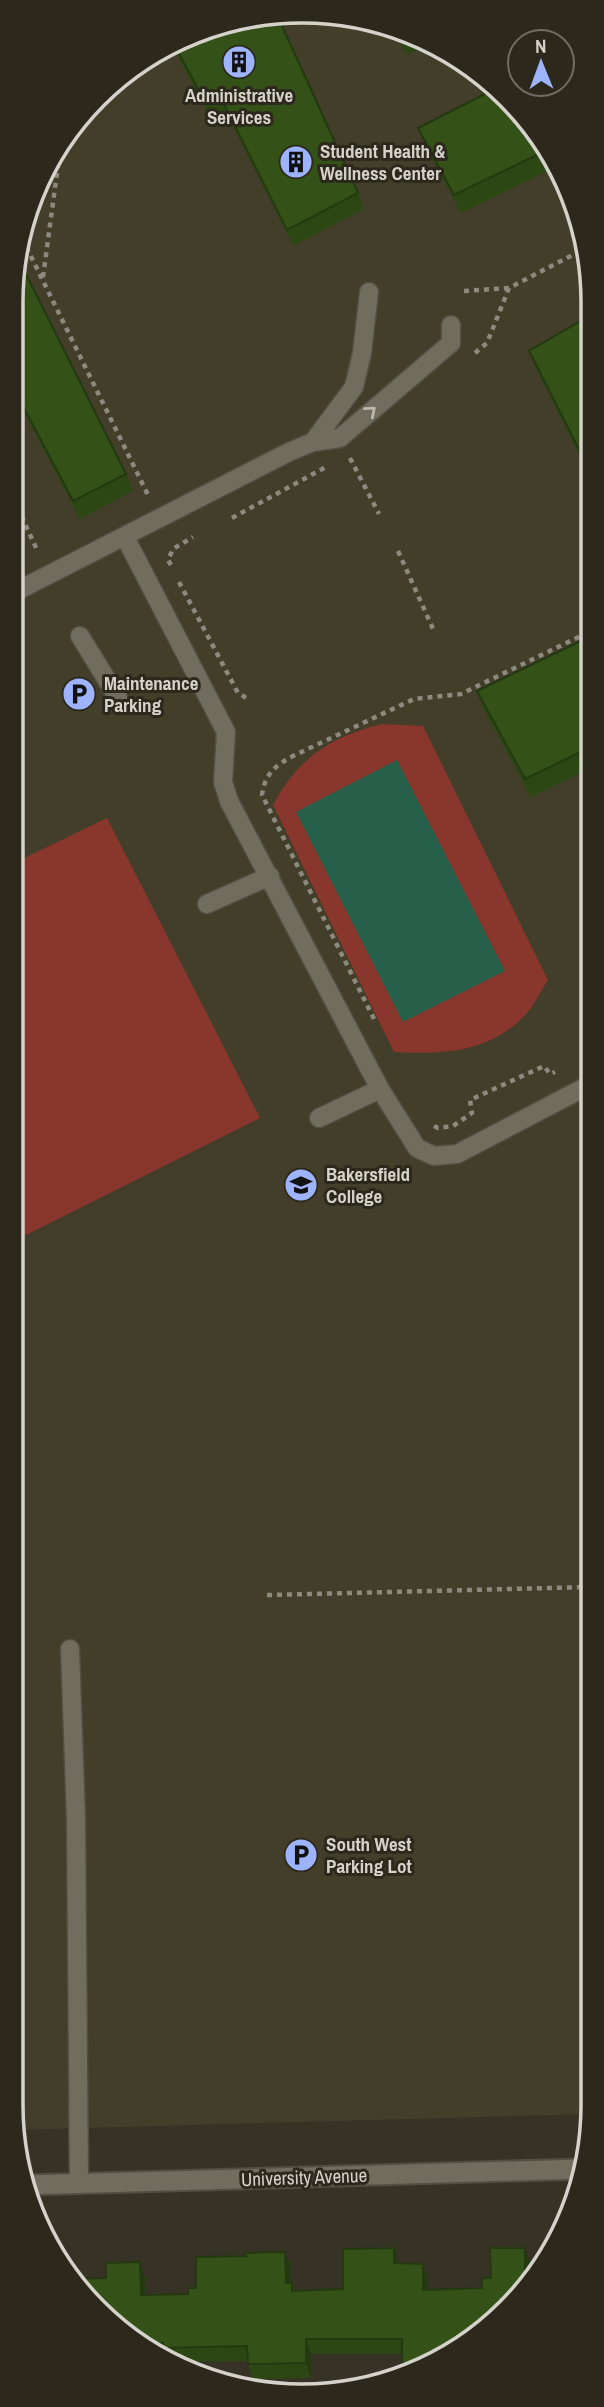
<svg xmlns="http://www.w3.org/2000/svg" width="604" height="2407" viewBox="0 0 604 2407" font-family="'Archivo Narrow',sans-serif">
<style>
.built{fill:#423e29}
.green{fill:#89362d}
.water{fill:#26604b}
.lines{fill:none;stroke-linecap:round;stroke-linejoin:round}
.service-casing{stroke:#514e43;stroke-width:21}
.tertiary-casing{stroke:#514e43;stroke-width:23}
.path{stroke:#8c8a7f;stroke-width:4.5;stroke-dasharray:5 5;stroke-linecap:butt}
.service{stroke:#706d5e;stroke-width:18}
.tertiary{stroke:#706d5e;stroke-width:19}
.wall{fill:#2d4714}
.shaded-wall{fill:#243910}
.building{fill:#345217;stroke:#243910;stroke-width:2}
.oneway{stroke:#bbb9af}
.labels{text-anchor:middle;stroke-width:6;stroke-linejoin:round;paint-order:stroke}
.poi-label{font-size:19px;font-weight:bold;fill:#d4d2ca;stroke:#2c291c;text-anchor:start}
.street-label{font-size:19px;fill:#d4d2ca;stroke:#2c291c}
.rim{fill:none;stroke:#d4d2ca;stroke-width:3.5}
</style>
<rect width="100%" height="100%" fill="#363326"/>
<!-- built -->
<path class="built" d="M 340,13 L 431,41 L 508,96 L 564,173 L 591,264 L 591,2114 L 15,2130 L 11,2105 L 13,264 L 50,156 L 125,70 L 227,20 Z"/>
<!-- green -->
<path class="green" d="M 383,724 L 423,726 L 548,980 C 542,989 537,999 531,1008 C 496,1052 446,1055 394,1052 L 273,805 C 298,758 331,736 383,724 Z
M 107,818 L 260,1118 L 12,1242 L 12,864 Z"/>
<!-- water -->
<path class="water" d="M 397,760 L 505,971 L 403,1022 L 296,812 Z"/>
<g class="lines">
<defs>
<path id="service" d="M 313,442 L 354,387 L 362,353 L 369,292
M 125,537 L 226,732 L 223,782 L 229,801 L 380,1089 L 417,1148 L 434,1156 L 457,1154 L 591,1084
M 13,593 L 289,452 L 313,442 L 340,438 L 451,343 L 451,325
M 80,636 L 118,698
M 207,904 L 270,876
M 319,1118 L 380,1089
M 70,1649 L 76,1819 L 79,2184"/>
<path id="tertiary" d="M 26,2185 L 582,2169"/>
</defs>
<!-- service casing -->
<use href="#service" class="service-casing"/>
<!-- tertiary casing -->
<use href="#tertiary" class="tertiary-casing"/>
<!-- path -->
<path class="path" d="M 22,238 L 149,497
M 43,277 L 61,143
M 464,291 L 509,288
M 475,353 L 487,343 L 509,288 L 586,248
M 350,458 L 379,514
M 13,498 L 38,552
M 232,518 L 326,467
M 398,551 L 434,631
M 171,565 L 168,560 L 173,549 L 193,537
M 179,582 L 238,693 L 250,700
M 374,1019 L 262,795 C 265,773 276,765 295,755 L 414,699 L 461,694 L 591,631
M 583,1062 L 586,1051 L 591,1048
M 434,1126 L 438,1128 L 453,1126 L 472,1113 L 470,1100 L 544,1066 L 550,1074 L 555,1072
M 267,1595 L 591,1587"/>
<!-- service -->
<use href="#service" class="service"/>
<!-- tertiary -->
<use href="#tertiary" class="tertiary"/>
</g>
<!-- wall -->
<path class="wall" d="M 295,16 L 283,27 L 358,193 L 364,209 L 293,246 L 227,114 L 212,120 L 172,47 L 227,20 Z
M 394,29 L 431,41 L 433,42 L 406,55 Z
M 470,69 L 508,96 L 558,166 L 461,213 L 425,146 L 418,128 L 483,95 Z
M 13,264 L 126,474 L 133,491 L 80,519 L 13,392 Z
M 591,315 L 591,478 L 536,368 L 529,351 Z
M 591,636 L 591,768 L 531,797 L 483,709 L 477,691 Z
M 399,2263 L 423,2264 L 428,2279 L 428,2290 L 482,2288 L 491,2278 L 530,2263 L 530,2278 L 480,2336 L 406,2376 L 402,2366 L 402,2354 L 311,2354 L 311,2378 L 253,2379 L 248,2364 L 248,2361 L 168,2362 L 167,2358 L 162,2358 L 83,2298 L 145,2277 L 146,2295 L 188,2294 L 196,2288 L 291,2267 L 291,2283 L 295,2291 L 343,2289 Z"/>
<!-- shaded-wall -->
<path class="shaded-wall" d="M 295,16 L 282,28 L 277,17 Z
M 394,2248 L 399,2263 L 394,2263 Z
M 525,2248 L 530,2263 L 530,2278 L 527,2283 L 525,2279 Z
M 285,2252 L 291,2267 L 291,2298 L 286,2283 Z
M 140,2262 L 145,2277 L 146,2310 L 141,2295 Z
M 423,2264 L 428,2279 L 429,2305 L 423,2290 Z
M 306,2339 L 311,2354 L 311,2378 L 306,2363 Z"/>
<!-- building -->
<path class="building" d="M 278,17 L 358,193 L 287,230 L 221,98 L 206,104 L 175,46 L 227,20 Z
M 396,30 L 408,34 L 400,37 Z
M 474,71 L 508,96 L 547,150 L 454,195 L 418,128 L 485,94 Z
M 16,254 L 126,474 L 73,501 L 13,387 L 13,264 Z
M 591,315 L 591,473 L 529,351 Z
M 591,636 L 591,747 L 525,779 L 477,691 Z
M 394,2248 L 394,2263 L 423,2264 L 423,2290 L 482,2288 L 482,2278 L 491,2278 L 490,2248 L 525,2248 L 525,2279 L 530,2279 L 480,2336 L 455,2349 L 438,2350 L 438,2358 L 424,2366 L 402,2366 L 402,2339 L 306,2339 L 306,2363 L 248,2364 L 247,2346 L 163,2348 L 163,2343 L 144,2344 L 83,2298 L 71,2279 L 106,2278 L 106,2263 L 140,2262 L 141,2295 L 188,2294 L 188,2288 L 196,2288 L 196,2257 L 246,2256 L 245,2253 L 285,2252 L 286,2283 L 292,2283 L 292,2291 L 343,2289 L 343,2249 Z"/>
<!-- one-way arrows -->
<defs><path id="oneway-chevron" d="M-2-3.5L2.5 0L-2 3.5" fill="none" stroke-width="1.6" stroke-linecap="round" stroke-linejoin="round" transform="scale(1.75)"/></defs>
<use class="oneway" href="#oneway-chevron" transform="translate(371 411) rotate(-40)"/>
<!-- icons -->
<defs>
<symbol id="building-disc" viewBox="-11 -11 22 22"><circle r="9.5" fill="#9db4fd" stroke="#2c291c"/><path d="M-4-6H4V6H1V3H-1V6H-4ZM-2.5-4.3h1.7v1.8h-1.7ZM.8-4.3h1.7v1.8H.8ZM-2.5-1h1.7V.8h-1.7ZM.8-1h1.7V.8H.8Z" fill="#111"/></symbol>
<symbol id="parking-disc" viewBox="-11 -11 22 22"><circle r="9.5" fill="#9db4fd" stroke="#2c291c"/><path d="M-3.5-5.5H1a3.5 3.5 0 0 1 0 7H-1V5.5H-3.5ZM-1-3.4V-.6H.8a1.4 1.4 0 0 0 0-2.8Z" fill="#111"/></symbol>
<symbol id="university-disc" viewBox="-11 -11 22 22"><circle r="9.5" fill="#9db4fd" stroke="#2c291c"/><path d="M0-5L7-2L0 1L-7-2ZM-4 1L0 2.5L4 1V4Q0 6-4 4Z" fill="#111"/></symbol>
</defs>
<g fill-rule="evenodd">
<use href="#building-disc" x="220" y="43" width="38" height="38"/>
<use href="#building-disc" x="277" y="143" width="38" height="38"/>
<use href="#parking-disc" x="60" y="675" width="38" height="38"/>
<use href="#university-disc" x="282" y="1166" width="38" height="38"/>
<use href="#parking-disc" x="282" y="1836" width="38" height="38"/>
</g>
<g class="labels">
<!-- poi labels -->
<g class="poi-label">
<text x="239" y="102" text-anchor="middle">Administrative<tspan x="239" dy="22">Services</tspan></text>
<text x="320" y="158">Student Health &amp;<tspan x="320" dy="22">Wellness Center</tspan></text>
<text x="104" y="690">Maintenance<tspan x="104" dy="22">Parking</tspan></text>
<text x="326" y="1181">Bakersfield<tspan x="326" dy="22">College</tspan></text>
<text x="326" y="1851">South West<tspan x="326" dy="22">Parking Lot</tspan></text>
</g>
<!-- street labels -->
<g class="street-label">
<text transform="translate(304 2177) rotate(-2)" y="7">University Avenue</text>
</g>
</g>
<!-- crop -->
<path d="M0 0H604V2407H0ZM302 23H302A279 279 0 0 1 581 302V2105A279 279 0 0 1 302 2384H302A279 279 0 0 1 23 2105V302A279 279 0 0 1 302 23Z" fill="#2c291c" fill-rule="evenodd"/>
<path class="rim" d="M302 23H302A279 279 0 0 1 581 302V2105A279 279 0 0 1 302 2384H302A279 279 0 0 1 23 2105V302A279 279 0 0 1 302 23Z"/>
<!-- north arrow -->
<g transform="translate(541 63) rotate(359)"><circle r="33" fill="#2c291c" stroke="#6f6d62" stroke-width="2"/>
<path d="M0-5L12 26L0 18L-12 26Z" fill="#9db4fd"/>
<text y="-10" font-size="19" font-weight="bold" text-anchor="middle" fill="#d4d2ca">N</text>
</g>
</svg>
